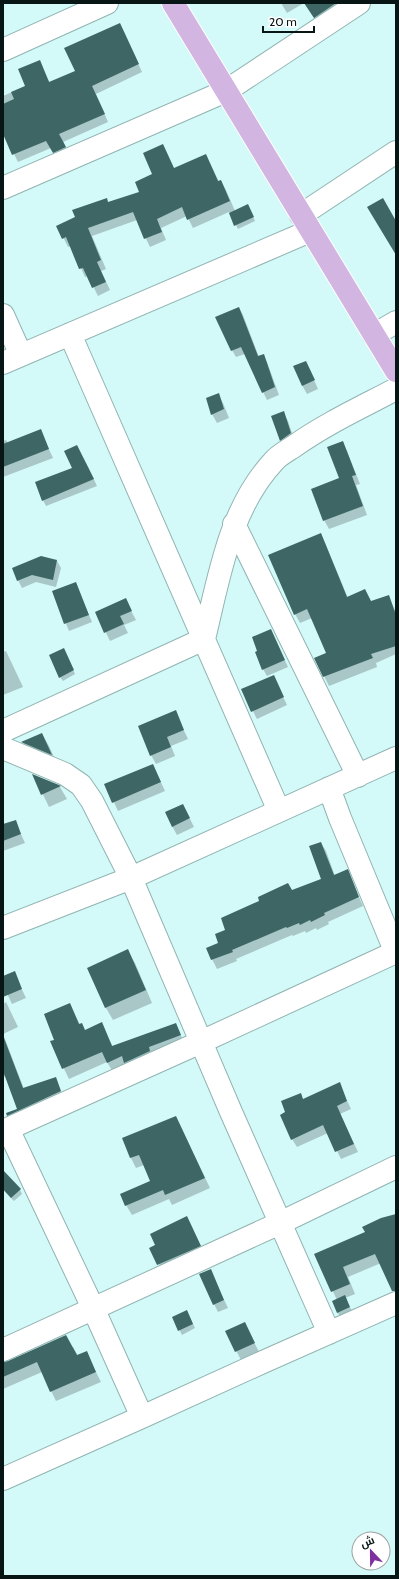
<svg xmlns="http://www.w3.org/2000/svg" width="399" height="1579" viewBox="0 0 399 1579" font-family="Cabin,Cairo,sans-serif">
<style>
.shadow{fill:#0003}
.building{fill:#3e6665}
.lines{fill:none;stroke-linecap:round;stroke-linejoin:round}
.minor-casing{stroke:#90b4b2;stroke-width:24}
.major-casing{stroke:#fff;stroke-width:24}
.minor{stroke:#fff;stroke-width:22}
.major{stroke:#d2b6e1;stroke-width:22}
</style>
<rect width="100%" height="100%" fill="#d3f9f8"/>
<!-- shadow -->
<path class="shadow" d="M 281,3 L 304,3 L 287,13 Z
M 305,3 L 340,3 L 319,25 Z
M 124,32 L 142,72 L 96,94 L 108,122 L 63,142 L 70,155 L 58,160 L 51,148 L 18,162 L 3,132 L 3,96 L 26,86 L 39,61 L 50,83 L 76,71 Z
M 210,163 L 219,182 L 221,181 L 226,190 L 235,211 L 250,210 L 255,221 L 238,229 L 229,212 L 193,228 L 187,216 L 161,228 L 166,240 L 150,247 L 137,220 L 92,236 L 106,269 L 101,271 L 110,290 L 98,296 L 88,276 L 85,277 L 71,246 L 68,247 L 58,227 L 109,203 L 141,192 L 174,169 Z
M 239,308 L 243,315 L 259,357 L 263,355 L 267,362 L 279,395 L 267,400 L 245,354 L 236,357 L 232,350 Z
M 306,362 L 318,389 L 307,394 L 302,385 Z
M 218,394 L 223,403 L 229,418 L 217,423 L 212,414 Z
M 283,412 L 288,421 L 295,442 L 285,448 L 281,440 Z
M 40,430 L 53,458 L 3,477 L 3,441 L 6,440 L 8,443 Z
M 342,442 L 347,451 L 360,484 L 356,485 L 367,515 L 329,529 L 324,520 L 341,479 Z
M 86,463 L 97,486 L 46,506 L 43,500 Z
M 320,534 L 325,543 L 348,598 L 365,590 L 371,602 L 388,596 L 396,612 L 396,654 L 376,663 L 377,667 L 329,686 L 315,658 L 327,653 L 312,618 L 300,623 L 295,614 Z
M 57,561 L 61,568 L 56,587 L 36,582 L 22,588 L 18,580 Z
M 75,583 L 92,622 L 69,631 L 53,591 Z
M 129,607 L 136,620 L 124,625 L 128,633 L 110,641 L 96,612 Z
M 274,637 L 288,667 L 267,676 L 263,669 Z
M 6,651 L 23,687 L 3,695 L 3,652 Z
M 66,654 L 75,674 L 63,681 L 60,677 Z
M 277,684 L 287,705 L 257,719 L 242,690 Z
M 175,712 L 188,739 L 171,746 L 175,756 L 156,764 L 151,755 Z
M 42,734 L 49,746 L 58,766 L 29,754 L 23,743 Z
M 153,765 L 165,791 L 118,811 L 106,785 Z
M 34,776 L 60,787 L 67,799 L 49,807 Z
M 183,805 L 194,827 L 177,835 L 172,826 Z
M 15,821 L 25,843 L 3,851 L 3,826 Z
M 321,843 L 326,851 L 335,876 L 347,870 L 363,906 L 328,922 L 329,924 L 317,930 L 316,928 L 306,933 L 305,931 L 293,936 L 292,935 L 236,959 L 237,961 L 217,969 L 207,949 L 219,944 L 226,931 L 292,891 L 322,879 Z
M 128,951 L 135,963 L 152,1003 L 113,1020 L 106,1008 L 89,968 Z
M 14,973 L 26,998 L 12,1004 L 3,985 L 3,977 Z
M 6,1002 L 18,1027 L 3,1034 L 24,1089 L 55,1079 L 64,1098 L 12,1122 L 8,1115 L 18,1109 L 6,1076 L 3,1077 L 3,1004 Z
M 70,1004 L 80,1025 L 85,1031 L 101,1023 L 113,1047 L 176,1024 L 185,1045 L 113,1072 L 107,1062 L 69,1079 L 51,1042 L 55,1040 Z
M 339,1084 L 351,1109 L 340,1114 L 358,1152 L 341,1159 L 328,1133 L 297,1147 L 292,1139 L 303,1100 Z
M 176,1117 L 210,1188 L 172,1205 L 169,1199 L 132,1215 L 126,1205 L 152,1181 L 144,1165 L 136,1168 L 131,1158 L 124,1139 Z
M 3,1178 L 20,1190 L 22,1194 L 14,1201 L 3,1190 Z
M 396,1214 L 396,1295 L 381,1263 L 348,1277 L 355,1294 L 345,1298 L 352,1311 L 340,1316 L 337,1312 L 337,1300 L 315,1254 L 366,1233 Z
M 187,1218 L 206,1257 L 165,1276 L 151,1248 L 157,1246 Z
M 210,1270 L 228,1308 L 218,1312 L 214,1304 Z
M 189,1315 L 195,1328 L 182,1335 L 173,1317 Z
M 226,1331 L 249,1332 L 259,1352 L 241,1360 Z
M 73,1347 L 78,1356 L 86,1352 L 101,1382 L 56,1401 L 42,1372 L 3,1389 L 3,1363 Z"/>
<!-- building -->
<path class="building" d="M 304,3 L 336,3 L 314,18 Z
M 120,23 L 139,64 L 92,86 L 105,114 L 59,134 L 66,147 L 53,153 L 46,141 L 12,155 L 3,134 L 3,104 L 14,99 L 11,92 L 25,86 L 18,69 L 40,60 L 49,82 L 75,71 L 64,48 Z
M 163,144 L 174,168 L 206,154 L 218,181 L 221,180 L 230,201 L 187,220 L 182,207 L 157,219 L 162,232 L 144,239 L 133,212 L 88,228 L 101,260 L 97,262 L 106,282 L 92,288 L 83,268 L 79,269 L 66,237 L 62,239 L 56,226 L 75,217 L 72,210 L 107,198 L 108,202 L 139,192 L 135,182 L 152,174 L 143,153 Z
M 383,198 L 396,221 L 396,255 L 367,207 Z
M 248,204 L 254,217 L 234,226 L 229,213 Z
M 239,307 L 258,356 L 264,354 L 275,387 L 262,393 L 241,347 L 231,351 L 215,317 Z
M 306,361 L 315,380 L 302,386 L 293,366 Z
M 219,393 L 224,409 L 211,415 L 206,398 Z
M 284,411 L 291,433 L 280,441 L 271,416 Z
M 41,429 L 49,449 L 3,467 L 3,444 Z
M 343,441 L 356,475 L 352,476 L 363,506 L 323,521 L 311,489 L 339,478 L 327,447 Z
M 77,445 L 94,479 L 42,501 L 35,482 L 72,468 L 64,451 Z
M 321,533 L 347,597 L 365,589 L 371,601 L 389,595 L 396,615 L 396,646 L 371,654 L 373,658 L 323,677 L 314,658 L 326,653 L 307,609 L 294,615 L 268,555 Z
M 41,556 L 57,560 L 53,580 L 32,575 L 17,581 L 12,568 Z
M 76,582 L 89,615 L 64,624 L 52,591 Z
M 126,598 L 132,611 L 120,616 L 124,624 L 104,633 L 95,612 Z
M 271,629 L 285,660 L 262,670 L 255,652 L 257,651 L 252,637 Z
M 64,648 L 74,670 L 59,678 L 49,655 Z
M 274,675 L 284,697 L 251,712 L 241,689 Z
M 176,710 L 184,730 L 167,737 L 171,747 L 150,756 L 138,726 Z
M 42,733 L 52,755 L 21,742 Z
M 153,764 L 161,782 L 112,803 L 104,784 Z
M 32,774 L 59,785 L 61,786 L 41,795 Z
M 183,804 L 190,818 L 172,827 L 165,812 Z
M 16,820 L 21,834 L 3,841 L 3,824 Z
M 321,842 L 334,875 L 348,869 L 359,897 L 324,913 L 325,915 L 311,922 L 310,920 L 300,925 L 299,923 L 287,928 L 286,927 L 232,950 L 233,952 L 211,960 L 206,948 L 218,943 L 215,934 L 225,930 L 221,918 L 259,901 L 258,897 L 288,883 L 292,890 L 321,879 L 309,846 Z
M 128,949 L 146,990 L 105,1008 L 87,968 Z
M 15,971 L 22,989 L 3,997 L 3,976 Z
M 70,1003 L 79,1024 L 82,1023 L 85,1030 L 102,1022 L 112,1046 L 176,1023 L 181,1035 L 149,1047 L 150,1051 L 124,1063 L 122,1056 L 107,1063 L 102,1052 L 62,1069 L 50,1041 L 54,1040 L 44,1014 Z
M 3,1038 L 4,1038 L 23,1088 L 56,1077 L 61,1091 L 7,1116 L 6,1113 L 17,1109 L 3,1071 Z
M 340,1082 L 347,1101 L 337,1106 L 354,1144 L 335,1152 L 323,1125 L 291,1140 L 280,1115 L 285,1112 L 281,1101 L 301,1093 L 303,1099 Z
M 176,1116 L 205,1178 L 165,1195 L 163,1190 L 125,1206 L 120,1194 L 150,1181 L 139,1155 L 130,1158 L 122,1138 Z
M 3,1170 L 21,1189 L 11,1198 L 3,1189 Z
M 396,1214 L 396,1291 L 392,1291 L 375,1254 L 343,1267 L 350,1284 L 331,1292 L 314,1254 L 365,1232 L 362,1227 L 381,1218 Z
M 187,1216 L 201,1246 L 157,1265 L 149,1248 L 155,1245 L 150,1234 Z
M 211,1269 L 224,1300 L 213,1305 L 199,1274 Z
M 345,1295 L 350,1307 L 337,1313 L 332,1301 Z
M 187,1310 L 193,1324 L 178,1331 L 172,1317 Z
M 245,1322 L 255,1343 L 235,1352 L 225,1331 Z
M 66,1335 L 77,1355 L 87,1351 L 96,1372 L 50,1392 L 37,1362 L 3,1377 L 3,1362 L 8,1361 Z"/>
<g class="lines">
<defs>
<path id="minor" d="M 3,50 L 107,3
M 3,188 L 226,91 L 359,3
M 301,215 L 396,152
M 3,315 L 21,355
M 70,334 L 279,811
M 374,335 L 396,322
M 3,363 L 310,231
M 234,524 L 358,776
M 3,731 L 204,639 C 219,578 229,509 274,461 C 279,455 287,451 293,447 C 325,424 362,407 396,389
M 3,748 L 65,774 L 81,785 L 92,801 L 131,878 L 231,1112 L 329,1333
M 329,788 L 340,818 L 396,953
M 3,928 L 131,878 L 396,758
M 8,1129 L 93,1308 L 142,1417
M 3,1131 L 201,1042 L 396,952
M 3,1350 L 280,1223 L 396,1167
M 3,1479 L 142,1417 L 263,1362 L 396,1303"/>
<path id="major" d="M 173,3 L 396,371"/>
</defs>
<!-- minor casing -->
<use href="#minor" class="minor-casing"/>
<!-- major casing -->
<use href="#major" class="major-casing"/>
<!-- minor -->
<use href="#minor" class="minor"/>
<!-- major -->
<use href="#major" class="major"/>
</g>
<!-- border -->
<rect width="399" height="1579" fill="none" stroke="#071514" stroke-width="8"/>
<!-- north arrow -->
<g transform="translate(371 1551) rotate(338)"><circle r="19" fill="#ffffff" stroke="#9ca1a1"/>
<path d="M0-3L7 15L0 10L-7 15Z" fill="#7e30a1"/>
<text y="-6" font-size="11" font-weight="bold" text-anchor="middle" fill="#071514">ش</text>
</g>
<!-- scale -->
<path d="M263 26v6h51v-6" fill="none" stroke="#071514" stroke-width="2"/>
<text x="269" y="26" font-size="12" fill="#071514" stroke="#ffffff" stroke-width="3" paint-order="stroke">20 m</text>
</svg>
